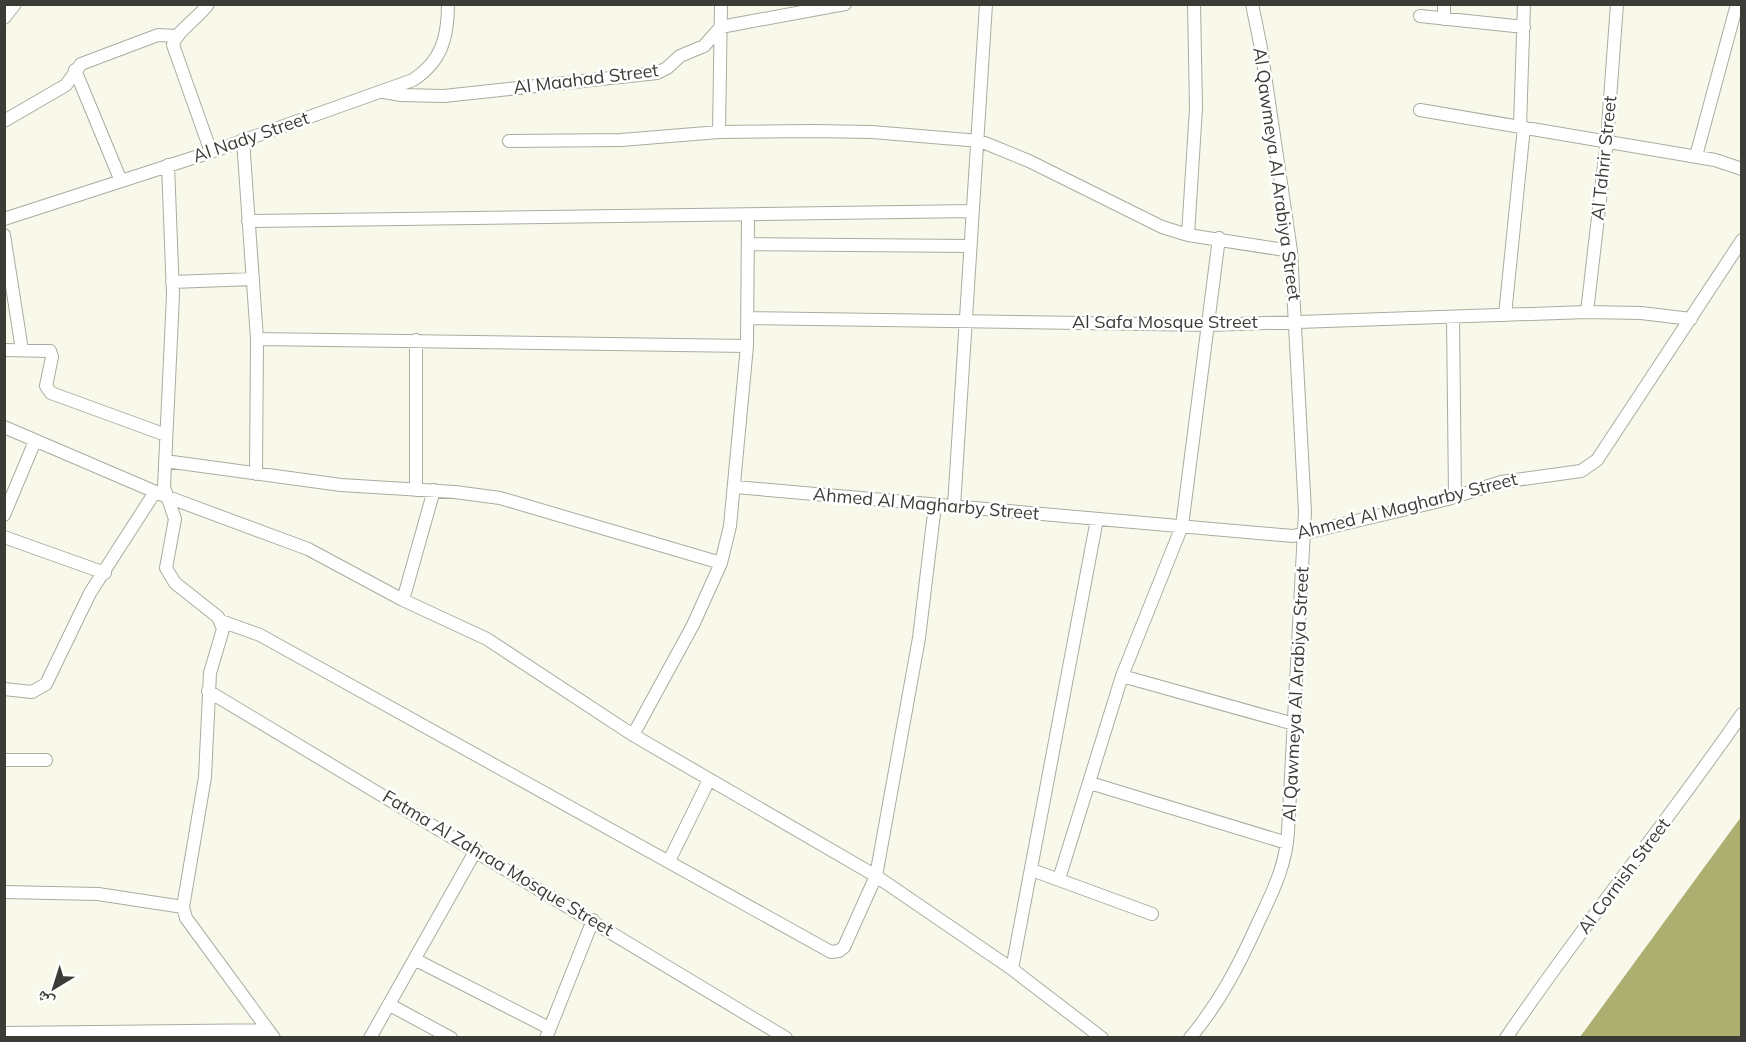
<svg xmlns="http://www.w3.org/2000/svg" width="1746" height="1042" viewBox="0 0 1746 1042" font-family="Mulish,'Noto Naskh Arabic',sans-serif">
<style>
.water{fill:#adaf70}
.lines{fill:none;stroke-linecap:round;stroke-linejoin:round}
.minor-casing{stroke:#abac9f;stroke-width:14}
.minor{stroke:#fff;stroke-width:12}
.labels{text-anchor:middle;stroke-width:5;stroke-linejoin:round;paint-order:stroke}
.street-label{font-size:18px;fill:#3c3c37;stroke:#fff}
</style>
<rect width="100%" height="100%" fill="#f8f9eb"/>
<!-- water -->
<path class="water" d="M 1741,817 L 1741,1037 L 1580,1037 Z"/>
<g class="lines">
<defs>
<path id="minor" d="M 208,4 C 199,18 176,31 173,45 L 211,152
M 1444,4 L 1444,19
M 1420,16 L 1524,27
M 4,18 L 15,4
M 75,70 L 121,181
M 384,92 L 401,95 L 444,96 L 657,73 L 667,68 L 680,56 L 704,46 L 720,28 L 726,26 L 845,4
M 1420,110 L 1715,160 L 1742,169
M 4,121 L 66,85 L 81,64 L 158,35 L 177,36
M 1520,126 L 1524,4
M 719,132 L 721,4
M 243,140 L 257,339 L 256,474
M 509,141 L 621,140 L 719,132 L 813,131 L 872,132 L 980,141 L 1029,161 L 1162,227 L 1188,235 L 1291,251
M 1696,156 L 1737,4
M 168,165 L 173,295 L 164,487 L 175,519 L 166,568 L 175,583 L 218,617 L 223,629 L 210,673 L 205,777 L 183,907 L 186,918 L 274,1038
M 4,219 L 211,152 L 413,80 C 442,61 448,37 448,4
M 248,221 L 973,211
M 4,235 L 22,350
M 1188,235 L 1196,108 L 1194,4
M 748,244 L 970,246
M 172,282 L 253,279
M 1587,312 L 1607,140 L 1617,4
M 1505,315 L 1524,127
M 1453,317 L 1455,497
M 748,318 L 1210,325 L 1587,312 L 1641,313 L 1691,319
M 257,339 L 747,346
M 4,350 L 50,351 L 52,357 L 46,386 L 51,393 L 166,435
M 4,427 L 165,496 L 308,549 L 403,600 L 487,639 L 633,735 L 876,876 L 1012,969 L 1102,1038
M 165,461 L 341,485 L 455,492 L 500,498 L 721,563
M 735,487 L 1293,536 L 1448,499 L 1501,482 L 1581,471 L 1597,460 L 1742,240
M 416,490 L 416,340
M 954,506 L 986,4
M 4,515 L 35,441
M 4,537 L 105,573
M 403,600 L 434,490
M 221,621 L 260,635 L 831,952 L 839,951 L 844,947 L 876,876 L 919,638 L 935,505
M 1122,676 L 1294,724
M 4,689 L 32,692 L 46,684 L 90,593 L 155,492
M 208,691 L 786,1038
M 633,735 L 693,625 L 721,563 L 730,526 L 747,346 L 748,215
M 4,760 L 46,760
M 1090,783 L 1287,843
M 669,861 L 709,780
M 1032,870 L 1152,914
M 1059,879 L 1122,676 L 1182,526 L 1219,238
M 4,892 L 98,894 L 183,907
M 416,960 L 549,1028
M 1012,969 L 1097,519
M 390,1005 L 451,1038
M 4,1033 L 268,1030
M 370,1038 L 476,850
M 546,1038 L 593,920
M 1190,1038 C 1220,1002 1239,965 1258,923 C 1272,893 1286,866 1288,832 L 1305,512 L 1291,251 L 1261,48 L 1252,4
M 1506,1038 C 1581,927 1666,824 1742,714"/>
</defs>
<!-- minor casing -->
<use href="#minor" class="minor-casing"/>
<!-- minor -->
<use href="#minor" class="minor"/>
</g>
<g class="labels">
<!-- street labels -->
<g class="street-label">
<text transform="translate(586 79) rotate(-7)" y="6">Al Maahad Street</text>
<text transform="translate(251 137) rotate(-19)" y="6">Al Nady Street</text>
<text transform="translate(1604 158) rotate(-84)" y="6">Al Tahrir Street</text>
<text transform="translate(1277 174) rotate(82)" y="6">Al Qawmeya Al Arabiya Street</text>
<text x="1165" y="328">Al Safa Mosque Street</text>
<text transform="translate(926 504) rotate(5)" y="6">Ahmed Al Magharby Street</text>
<text transform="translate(1407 506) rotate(-14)" y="6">Ahmed Al Magharby Street</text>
<text transform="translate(1296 694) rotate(-87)" y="6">Al Qawmeya Al Arabiya Street</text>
<text transform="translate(498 863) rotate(31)" y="6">Fatma Al Zahraa Mosque Street</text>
<text transform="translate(1624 876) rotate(-53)" y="6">Al Cornish Street</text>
</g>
</g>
<!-- border -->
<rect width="1746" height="1042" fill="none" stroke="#3c3c37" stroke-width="12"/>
<!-- north arrow -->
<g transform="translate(54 988) rotate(218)" stroke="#ffffff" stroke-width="4.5" paint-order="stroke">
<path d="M0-4.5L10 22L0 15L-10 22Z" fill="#3c3c37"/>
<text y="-9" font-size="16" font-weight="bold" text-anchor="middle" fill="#3c3c37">ش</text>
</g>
</svg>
